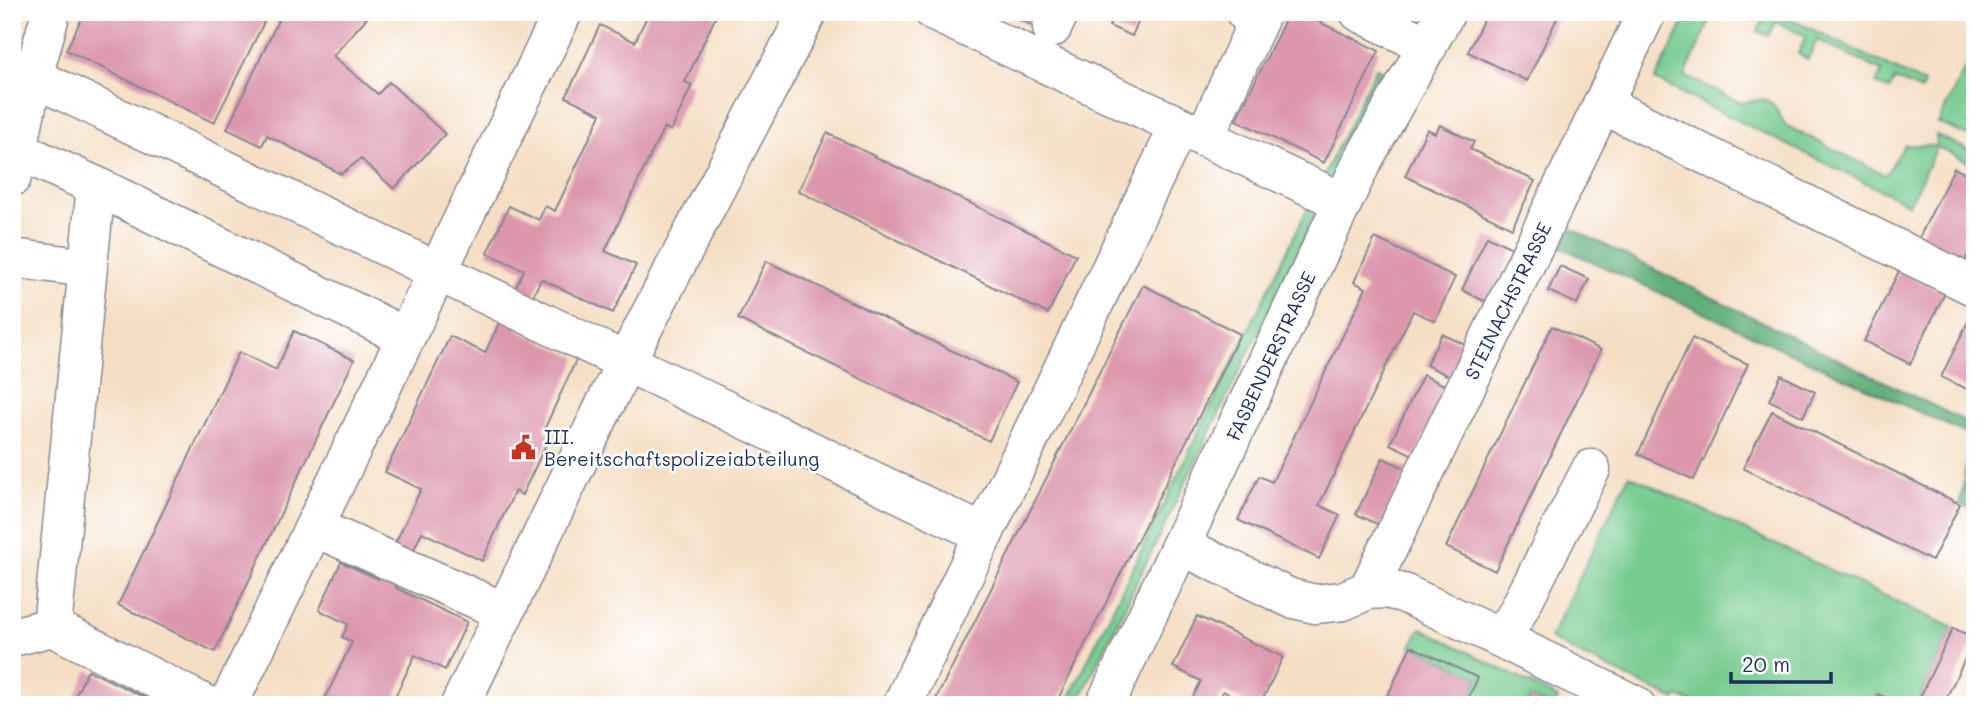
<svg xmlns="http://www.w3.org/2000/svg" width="1987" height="717" viewBox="0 0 1987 717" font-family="Mali,sans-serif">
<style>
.green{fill:#76cb8e;stroke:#487d76;stroke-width:2}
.forest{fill:#60af79;stroke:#3e6f6c;stroke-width:2}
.building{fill:#dc97ad}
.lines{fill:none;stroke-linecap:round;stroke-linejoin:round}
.minor-casing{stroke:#888791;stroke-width:41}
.minor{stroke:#fff;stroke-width:38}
.labels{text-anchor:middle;stroke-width:5;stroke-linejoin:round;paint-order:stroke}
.street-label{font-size:19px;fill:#1b2f5e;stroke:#fff}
.poi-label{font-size:19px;fill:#1b2f5e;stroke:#fff;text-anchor:start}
</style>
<rect width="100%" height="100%" fill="#fff"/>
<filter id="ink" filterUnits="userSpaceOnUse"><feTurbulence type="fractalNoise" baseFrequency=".0143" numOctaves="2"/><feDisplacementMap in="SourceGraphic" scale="14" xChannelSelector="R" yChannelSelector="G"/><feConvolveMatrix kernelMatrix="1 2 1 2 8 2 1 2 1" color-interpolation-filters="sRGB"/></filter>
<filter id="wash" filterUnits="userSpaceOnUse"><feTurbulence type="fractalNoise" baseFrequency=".00686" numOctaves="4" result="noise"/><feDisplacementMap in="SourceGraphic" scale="28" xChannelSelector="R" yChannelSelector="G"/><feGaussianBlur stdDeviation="1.57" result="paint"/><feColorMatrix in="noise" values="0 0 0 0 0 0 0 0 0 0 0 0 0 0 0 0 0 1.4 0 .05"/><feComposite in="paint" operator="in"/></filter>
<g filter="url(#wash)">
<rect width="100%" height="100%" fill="#f5dfc4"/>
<!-- green -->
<path class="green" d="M 1689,12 L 1714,12 L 1685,76 L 1741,103 L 1764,99 L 1773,104 L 1785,125 L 1885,175 L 1905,145 L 1937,146 L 1936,135 L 1975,153 L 1975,165 L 1937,147 L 1909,204 L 1655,80 Z
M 1753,12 L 1776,12 L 1924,83 L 1921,91 L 1895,79 L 1889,90 L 1876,84 L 1882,71 L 1817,40 L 1808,59 L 1798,54 L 1806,36 L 1776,22 L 1768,36 L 1758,31 L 1764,18 Z
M 1975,48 L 1975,139 L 1938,123 Z
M 1376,68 L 1385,72 L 1077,705 L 1066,705 Z
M 1629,475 L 1953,628 L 1916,705 L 1698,705 L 1678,696 L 1675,700 L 1569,649 L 1550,638 Z
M 1421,628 L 1558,698 L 1556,705 L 1545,705 L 1531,698 L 1528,705 L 1465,705 L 1478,678 L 1411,646 Z"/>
<!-- forest -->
<path class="forest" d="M 1572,229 L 1975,426 L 1975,511 L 1960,504 L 1971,436 L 1558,246 Z"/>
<g id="blocks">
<!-- building -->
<path class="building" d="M 12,12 L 22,12 L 13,45 L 12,45 Z
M 85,12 L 269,12 L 214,123 L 66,50 Z
M 282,12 L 372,12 L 333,56 L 378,94 L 389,82 L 445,134 L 394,189 L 361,159 L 341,174 L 267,135 L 262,146 L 227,129 Z
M 442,12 L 466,12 L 463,20 Z
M 649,12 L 718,12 L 685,82 L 692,85 L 671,131 L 664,127 L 605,251 L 636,265 L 613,313 L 541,279 L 517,330 L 577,358 L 544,430 L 551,434 L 522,495 L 515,491 L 482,561 L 422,532 L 396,588 L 467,622 L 445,670 L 415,655 L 391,705 L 322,705 L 352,642 L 342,637 L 348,624 L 319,610 L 341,562 L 378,579 L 421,489 L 385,472 L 450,336 L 485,353 L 524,270 L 487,253 L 509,206 L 539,220 L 545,206 L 555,211 L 601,114 L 566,97 L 600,25 L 635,42 Z
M 1004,12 L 1052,12 L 1043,31 Z
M 1115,12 L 1143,12 L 1132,36 L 1109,26 Z
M 1289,12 L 1299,12 L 1379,51 L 1324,163 L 1236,120 Z
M 1487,12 L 1560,12 L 1527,81 L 1468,52 Z
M 1440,125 L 1474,142 L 1470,149 L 1535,181 L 1512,228 L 1405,176 L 1427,129 L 1435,133 Z
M 827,133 L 1076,255 L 1048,314 L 798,191 Z
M 1954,168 L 1975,178 L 1975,240 L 1965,261 L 1919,238 Z
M 1487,236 L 1514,249 L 1488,303 L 1462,290 Z
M 1375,238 L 1455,277 L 1435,321 L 1413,311 L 1319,505 L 1340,515 L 1319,559 L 1238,520 L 1259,476 L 1272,482 L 1366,288 L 1354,282 Z
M 766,261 L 1017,382 L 989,441 L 738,319 Z
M 1560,266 L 1589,279 L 1577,304 L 1548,291 Z
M 1899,271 L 1945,293 L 1910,364 L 1864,341 Z
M 1143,285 L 1240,334 L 1055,705 L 933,705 Z
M 1975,307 L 1975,393 L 1941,377 Z
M 1552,326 L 1601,350 L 1495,571 L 1446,547 Z
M 294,331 L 354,360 L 215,652 L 118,605 L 239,352 L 276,370 Z
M 1442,334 L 1468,346 L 1453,378 L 1426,365 Z
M 1692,338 L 1748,364 L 1694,480 L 1638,454 Z
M 1423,375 L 1448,387 L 1415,456 L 1390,444 Z
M 1781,375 L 1815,392 L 1803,417 L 1769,400 Z
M 1772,411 L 1960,504 L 1932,561 L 1743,468 Z
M 1383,458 L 1407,469 L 1381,526 L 1356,514 Z
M 1197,616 L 1283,657 L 1260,705 L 1251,705 L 1223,691 L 1217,705 L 1189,705 L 1201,681 L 1173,667 Z
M 1953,628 L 1975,638 L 1943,705 L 1916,705 Z
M 1411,646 L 1478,678 L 1465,705 L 1383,705 Z
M 88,670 L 160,705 L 71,705 Z
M 1878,694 L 1902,705 L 1873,705 Z
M 1173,698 L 1187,705 L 1170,705 Z
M 1531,698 L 1545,705 L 1528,705 Z"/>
</g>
</g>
<g filter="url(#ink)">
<use href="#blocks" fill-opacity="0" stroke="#888791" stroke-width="2"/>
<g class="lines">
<defs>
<path id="minor" d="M 934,12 L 1343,202
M 1359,12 L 1428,46
M 1052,28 L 1060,12
M 33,77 L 984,534
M 1602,104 L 1975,287
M 1204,138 L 1259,19 L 1245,12
M 17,150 L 96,186 L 406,337
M 12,177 L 33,77 L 51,12
M 12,258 L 88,268
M 314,527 L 505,612
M 1182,546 L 1290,598 L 1315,604 L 1343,601 L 1368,590 L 1386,589 L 1403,593 L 1498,637 L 1635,705
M 1368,590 L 1647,12
M 52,627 L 96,186
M 12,637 L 52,627 L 207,705
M 1498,637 L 1515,617 L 1591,469
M 228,705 L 563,12
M 460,705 L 626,361 L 808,12
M 902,705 L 1179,126
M 1105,705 L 1361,164 L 1446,12"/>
</defs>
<!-- minor casing -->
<use href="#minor" class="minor-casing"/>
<!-- minor -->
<use href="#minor" class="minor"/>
</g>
</g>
<!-- icons -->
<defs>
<symbol id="civic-bare" viewBox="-9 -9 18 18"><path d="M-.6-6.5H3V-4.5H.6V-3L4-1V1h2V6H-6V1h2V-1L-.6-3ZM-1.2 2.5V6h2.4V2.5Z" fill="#c8321e" stroke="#fff" stroke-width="2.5" paint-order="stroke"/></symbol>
</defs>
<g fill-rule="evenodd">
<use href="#civic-bare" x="506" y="430" width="35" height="35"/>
</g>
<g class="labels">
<!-- street labels -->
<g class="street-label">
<text transform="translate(1508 301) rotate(-64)" y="7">STEINACHSTRASSE</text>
<text transform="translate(1271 356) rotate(-65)" y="7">FASBENDERSTRASSE</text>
</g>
<!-- poi labels -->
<g class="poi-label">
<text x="544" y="444">III.<tspan x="544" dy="22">Bereitschaftspolizeiabteilung</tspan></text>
</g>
</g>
<!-- margin -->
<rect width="1987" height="717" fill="none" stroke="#fff" stroke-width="42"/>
<!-- scale -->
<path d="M1731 672v10h100v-10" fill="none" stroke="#1b2f5e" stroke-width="3.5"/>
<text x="1742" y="672" font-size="21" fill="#1b2f5e" stroke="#ffffff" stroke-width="5" paint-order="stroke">20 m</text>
</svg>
